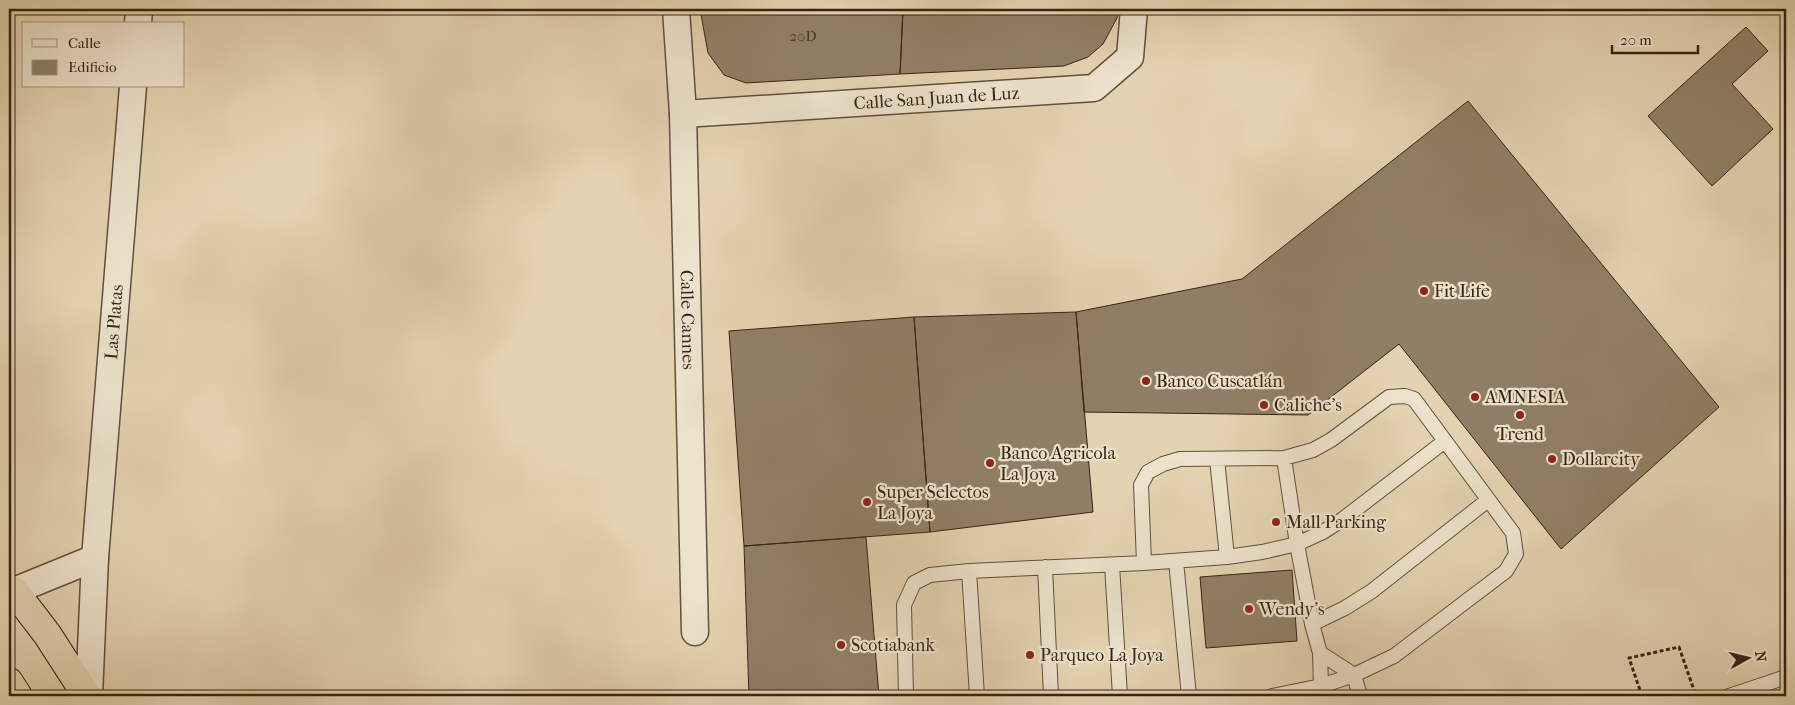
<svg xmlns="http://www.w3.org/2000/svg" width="1795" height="705" viewBox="0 0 1795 705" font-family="'IM FELL French Canon',serif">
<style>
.building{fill:#907f66;stroke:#352415}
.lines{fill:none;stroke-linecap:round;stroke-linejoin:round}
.lane-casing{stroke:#61503c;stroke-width:16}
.street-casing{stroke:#61503c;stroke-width:29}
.highway-casing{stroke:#352415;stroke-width:30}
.path{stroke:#352415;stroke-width:3;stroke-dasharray:4 2.5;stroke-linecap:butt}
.lane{stroke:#ede2cc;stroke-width:14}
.street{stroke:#ede2cc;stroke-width:26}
.highway{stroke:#e4d3b1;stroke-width:28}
.poi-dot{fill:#8f2418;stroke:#ede2cc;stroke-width:2}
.labels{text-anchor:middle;stroke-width:4.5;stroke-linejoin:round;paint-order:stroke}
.number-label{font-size:15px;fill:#4c3b29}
.street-label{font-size:18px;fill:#352415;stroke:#ede2cc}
.poi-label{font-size:18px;fill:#352415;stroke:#ede2cc;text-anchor:start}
</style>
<rect width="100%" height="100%" fill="#e4d3b1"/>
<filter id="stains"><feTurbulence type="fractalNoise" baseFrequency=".004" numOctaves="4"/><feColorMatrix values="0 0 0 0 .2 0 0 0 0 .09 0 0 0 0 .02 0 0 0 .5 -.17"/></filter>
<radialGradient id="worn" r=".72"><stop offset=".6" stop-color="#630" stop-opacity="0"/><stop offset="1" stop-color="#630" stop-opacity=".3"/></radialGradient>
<!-- building -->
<path class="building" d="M 700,9 L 903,9 L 900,74 L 746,83 L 724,75 L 708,53 Z
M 903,9 L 1118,9 L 1117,18 L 1103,44 L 1088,57 L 1064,66 L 900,74 Z
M 1746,27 L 1768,51 L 1732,84 L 1773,129 L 1712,186 L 1648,116 Z
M 1468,101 L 1719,407 L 1561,549 L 1399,344 L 1308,415 L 1084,412 L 1076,312 L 1242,279 Z
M 1076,312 L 1093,512 L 930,532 L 914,317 Z
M 914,317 L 930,532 L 744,546 L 729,331 Z
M 866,537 L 879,696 L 749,696 L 744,546 Z
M 1292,570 L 1297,641 L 1206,648 L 1200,577 Z"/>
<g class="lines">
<defs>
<path id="lane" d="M 1284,458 L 1297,544 L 1312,624 L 1320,653 L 1321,686 L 1323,696
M 1217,459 L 1227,557
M 1176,561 L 1189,696
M 1144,563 L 1141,485 L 1148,472 L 1163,464 L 1180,459 L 1284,458 L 1313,450 L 1331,440 L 1389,397 L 1405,396 L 1414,399 L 1513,533 L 1516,554 L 1506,571 L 1394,656 L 1354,675 L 1321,686 L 1272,696
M 1112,565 L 1120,696
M 1045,567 L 1051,696
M 969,571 L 977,696
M 1312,624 L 1345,608 L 1372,591 L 1488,500
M 1320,653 L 1354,675 L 1360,696
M 906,696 L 904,605 L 914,583 L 930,575 L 969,571 L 1144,563 L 1227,557 L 1262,552 L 1297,544 L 1323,532 L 1343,519 L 1445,441
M 1729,696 L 1786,677"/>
<g id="street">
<path id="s1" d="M 676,9 L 683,114 L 695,632"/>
<path d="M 138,24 L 139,9"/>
<path id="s2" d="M 683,114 L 1094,88 L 1130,57 L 1134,9"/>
<path d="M 14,591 L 95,558"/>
<path id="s3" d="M 89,696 L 95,558 L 133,86"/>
</g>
<path id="highway" d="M 9,589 L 14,591 L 47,634 L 87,696
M 9,682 L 18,696"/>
</defs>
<!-- lane casing -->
<use href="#lane" class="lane-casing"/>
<!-- street casing -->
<use href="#street" class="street-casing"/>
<!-- highway casing -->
<use href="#highway" class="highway-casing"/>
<!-- path -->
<path class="path" d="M 1642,696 L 1629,658 L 1679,647 L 1696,696"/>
<!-- lane -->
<use href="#lane" class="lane"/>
<!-- street -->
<use href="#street" class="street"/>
<!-- highway -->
<use href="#highway" class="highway"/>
</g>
<!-- markers -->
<g class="poi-dot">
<circle cx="1424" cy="291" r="5"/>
<circle cx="1146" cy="381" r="5"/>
<circle cx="1475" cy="397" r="5"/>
<circle cx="1264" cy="405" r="5"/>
<circle cx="1520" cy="415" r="5"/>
<circle cx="1552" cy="459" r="5"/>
<circle cx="990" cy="463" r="5"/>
<circle cx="867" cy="502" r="5"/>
<circle cx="1276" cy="522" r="5"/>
<circle cx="1249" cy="609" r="5"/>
<circle cx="841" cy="645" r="5"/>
<circle cx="1030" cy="655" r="5"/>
</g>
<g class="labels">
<!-- number labels -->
<g class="number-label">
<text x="803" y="41">20D</text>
</g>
<!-- street labels -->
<g class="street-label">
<text dy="6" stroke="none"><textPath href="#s2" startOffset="254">Calle San Juan de Luz</textPath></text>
<text dy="6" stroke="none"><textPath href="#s1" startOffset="311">Calle Cannes</textPath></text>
<text dy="6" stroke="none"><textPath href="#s3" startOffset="375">Las Platas</textPath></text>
</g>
<!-- poi labels -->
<g class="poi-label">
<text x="1434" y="297">Fit Life</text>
<text x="1156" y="387">Banco Cuscatlán</text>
<text x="1485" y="403">AMNESIA</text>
<text x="1274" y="411">Caliche's</text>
<text x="1520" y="440" text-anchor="middle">Trend</text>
<text x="1000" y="459">Banco Agricola<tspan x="1000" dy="21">La Joya</tspan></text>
<text x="1562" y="465">Dollarcity</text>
<text x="877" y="498">Super Selectos<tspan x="877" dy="21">La Joya</tspan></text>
<text x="1286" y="528">Mall Parking</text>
<text x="1259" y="615">Wendy's</text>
<text x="851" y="651">Scotiabank</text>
<text x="1040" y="661">Parqueo La Joya</text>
</g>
</g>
<!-- margin -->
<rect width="1795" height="705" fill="none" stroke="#e4d3b1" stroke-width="30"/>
<rect x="10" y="10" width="1775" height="685" fill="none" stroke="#352415" stroke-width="2.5"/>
<rect x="15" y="15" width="1765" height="675" fill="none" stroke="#352415"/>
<!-- legend -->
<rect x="22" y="22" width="162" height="65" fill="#ede2cc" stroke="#a39683"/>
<rect x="32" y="39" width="25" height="8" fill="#ede2cc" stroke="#a39683"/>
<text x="68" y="48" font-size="15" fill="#352415">Calle</text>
<rect x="32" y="60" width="25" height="15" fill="#907f66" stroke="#a39683"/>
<text x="68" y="72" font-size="15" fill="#352415">Edificio</text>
<!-- north arrow -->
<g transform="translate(1748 658) rotate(82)" stroke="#ede2cc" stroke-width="4" paint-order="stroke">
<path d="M0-4L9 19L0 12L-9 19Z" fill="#352415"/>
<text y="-8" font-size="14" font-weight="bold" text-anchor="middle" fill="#352415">N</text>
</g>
<!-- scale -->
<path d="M1612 45v8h86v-8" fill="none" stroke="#352415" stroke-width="2.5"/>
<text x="1620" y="45" font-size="15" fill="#352415" stroke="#ede2cc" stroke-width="4" paint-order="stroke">20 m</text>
<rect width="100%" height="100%" filter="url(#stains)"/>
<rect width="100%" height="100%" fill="url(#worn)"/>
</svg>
